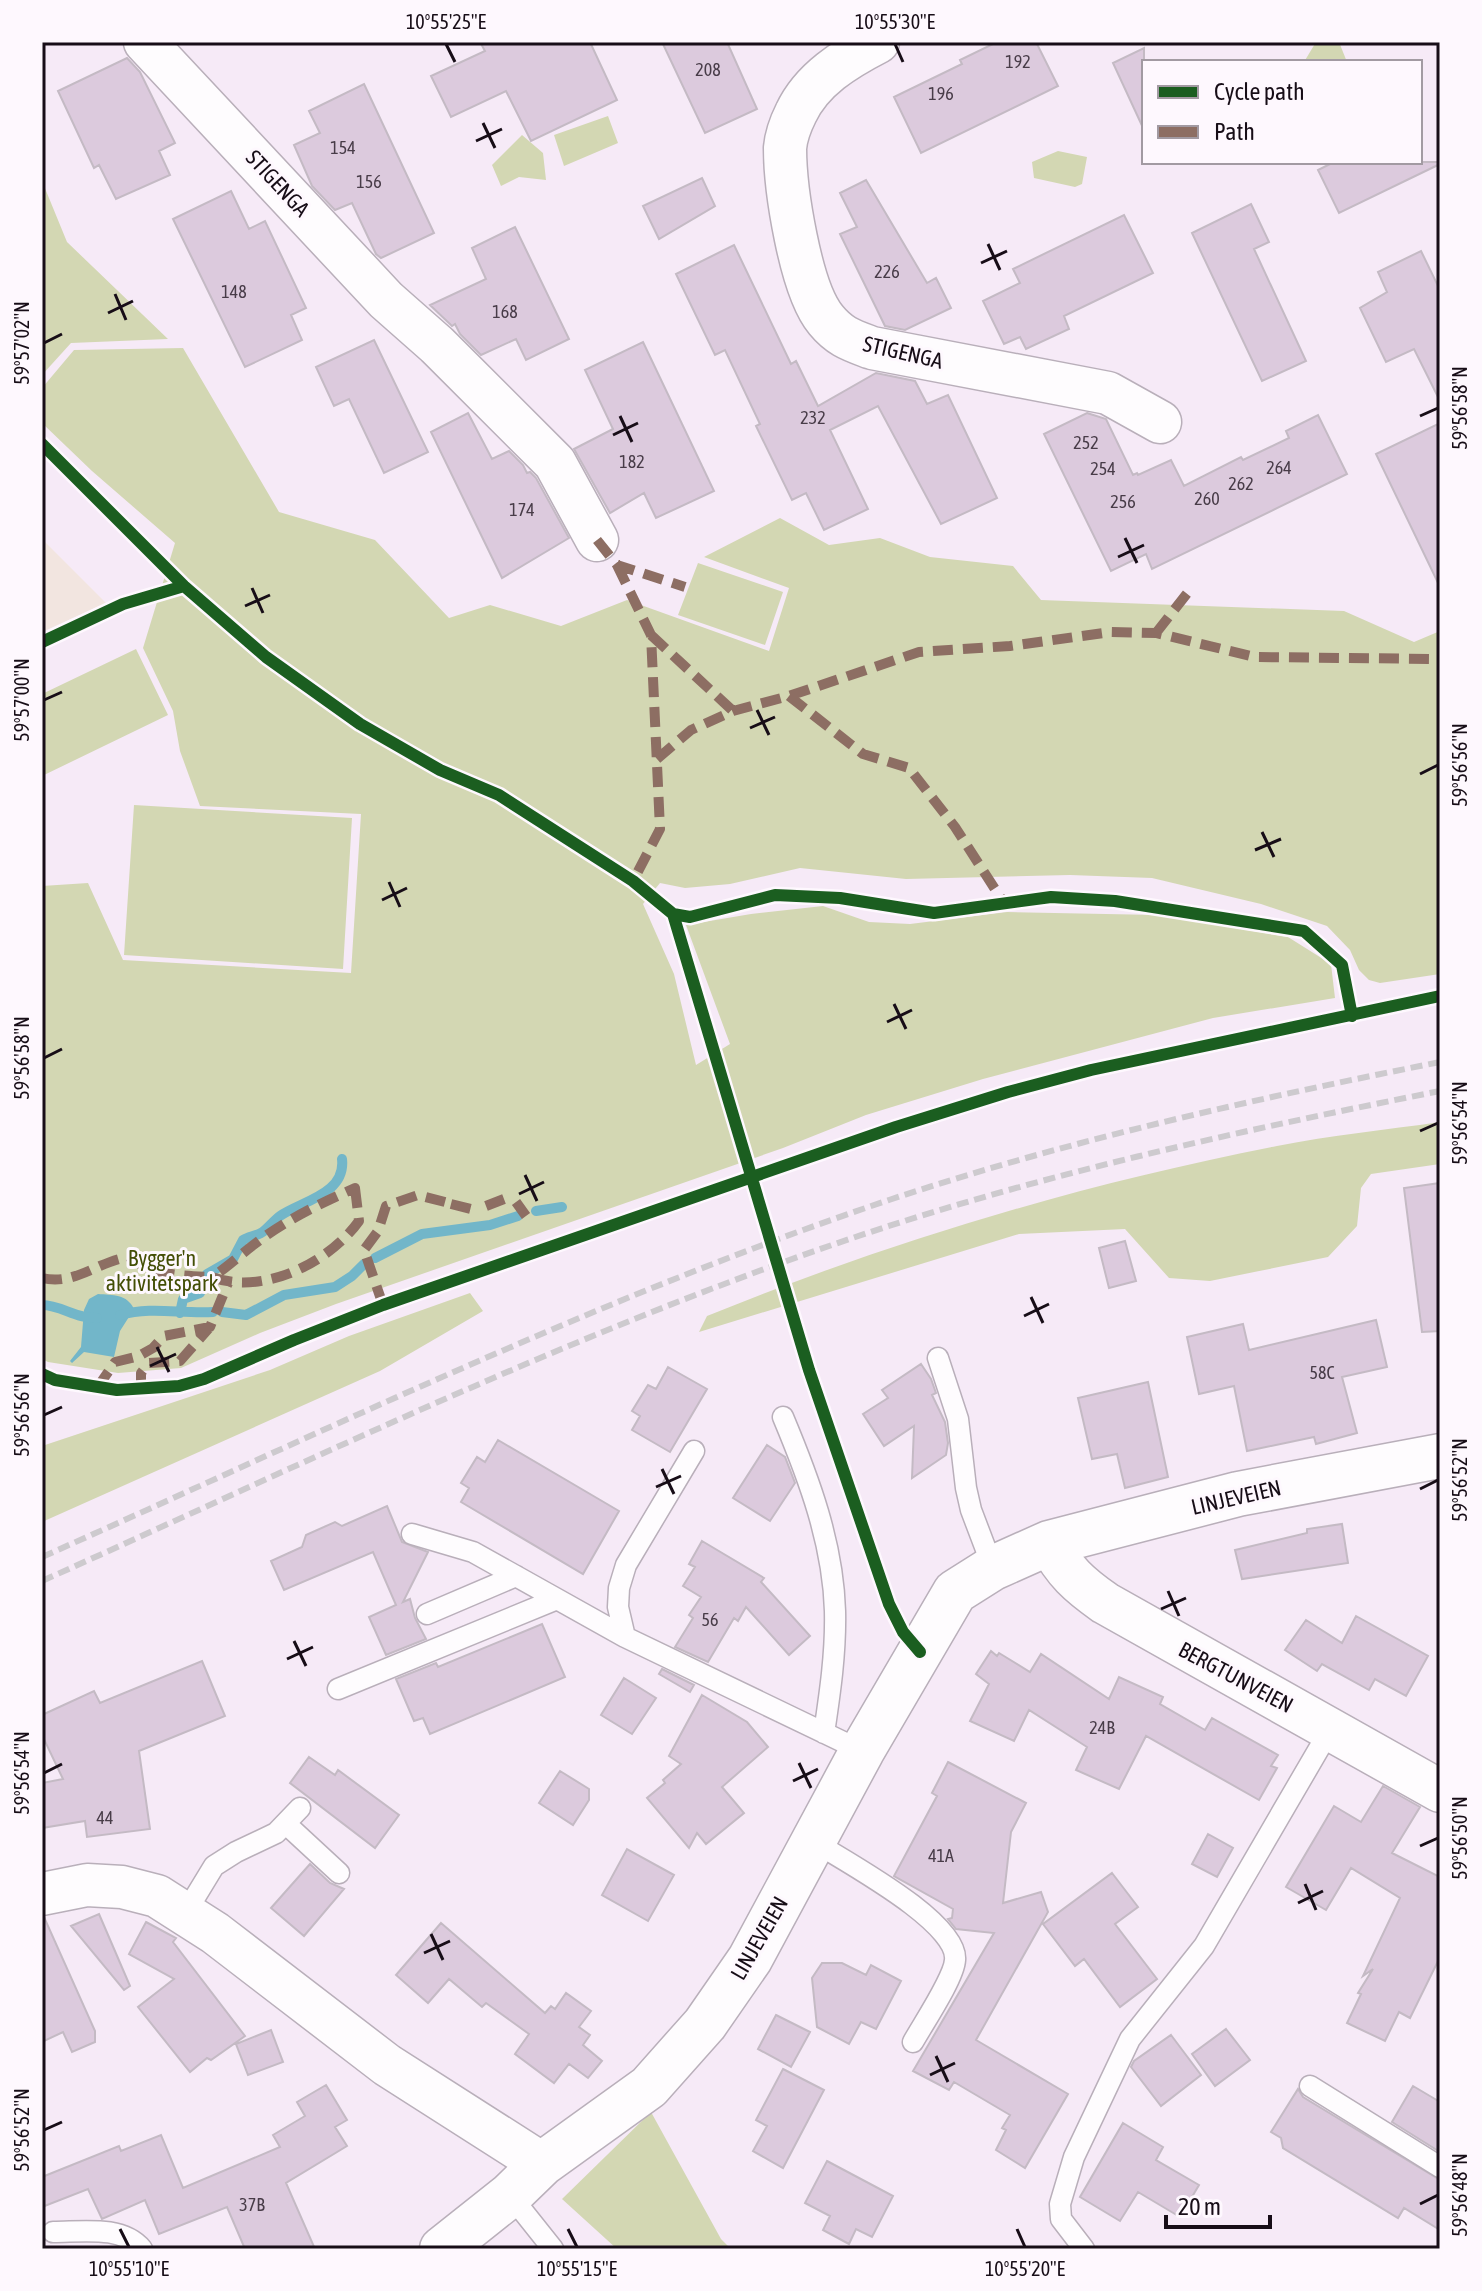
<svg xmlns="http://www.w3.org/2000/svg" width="1482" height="2291" viewBox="0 0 1482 2291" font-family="'Asap Condensed',sans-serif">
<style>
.education{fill:#f2e5e0}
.green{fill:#d3d7b3}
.water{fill:#72b6c9}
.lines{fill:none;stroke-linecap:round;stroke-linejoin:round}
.stream{stroke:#72b6c9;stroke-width:10}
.building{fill:#dccadd;stroke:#c4bac4;stroke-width:2}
.service-casing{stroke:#b9afba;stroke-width:23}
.minor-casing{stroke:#b9afba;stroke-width:45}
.tertiary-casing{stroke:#b9afba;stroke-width:47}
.service{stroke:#fefcfe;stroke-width:20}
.minor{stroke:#fefcfe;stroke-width:42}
.tertiary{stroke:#fefcfe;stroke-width:44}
.rail{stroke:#cdcace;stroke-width:6;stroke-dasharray:12 6;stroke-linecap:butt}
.quiet{stroke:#8d6e63;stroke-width:10;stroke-dasharray:20 10;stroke-linecap:butt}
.cycleway-casing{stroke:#fef8fe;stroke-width:17}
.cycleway{stroke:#1b5e20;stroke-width:12}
.ticks{fill:none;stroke:#170d17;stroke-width:3}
.labels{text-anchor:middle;stroke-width:6;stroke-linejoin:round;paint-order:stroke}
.number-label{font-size:18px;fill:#483c48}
.street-label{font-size:22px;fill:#170d17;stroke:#fef8fe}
.park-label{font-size:22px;fill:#434e06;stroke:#fef8fe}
.neatline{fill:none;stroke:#170d17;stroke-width:3}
.ticks-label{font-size:20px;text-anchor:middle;fill:#170d17}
</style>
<rect width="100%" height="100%" fill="#f6eaf7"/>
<!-- education -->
<path class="education" d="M 42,539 L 106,603 L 42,632 Z"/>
<!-- green -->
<path class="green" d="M 1316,42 L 1339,42 L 1347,62 L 1304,62 Z
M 608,116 L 618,143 L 564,166 L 554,135 Z
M 522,135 L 543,153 L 546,180 L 519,177 L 501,186 L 492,165 Z
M 1058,151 L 1087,157 L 1082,184 L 1075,187 L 1034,178 L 1032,162 Z
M 42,181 L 67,242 L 168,339 L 71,343 L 42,375 Z
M 183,348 L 279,512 L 375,540 L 449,618 L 490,605 L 561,626 L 627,600 L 769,651 L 789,588 L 704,557 L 780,518 L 829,545 L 880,538 L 930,557 L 1013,566 L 1041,600 L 1344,611 L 1414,642 L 1440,631 L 1440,974 L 1380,983 L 1369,980 L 1359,970 L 1350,950 L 1327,926 L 1261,904 L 1152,878 L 1070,875 L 906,879 L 800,868 L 730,884 L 685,888 L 660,883 L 643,904 L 674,974 L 696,1065 L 730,1044 L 686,925 L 751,914 L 823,906 L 869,922 L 910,924 L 1007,912 L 1157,915 L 1288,937 L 1331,964 L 1335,998 L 1213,1018 L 983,1079 L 866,1115 L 783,1148 L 336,1304 L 260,1333 L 181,1368 L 118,1373 L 48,1362 L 42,1359 L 42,886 L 88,883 L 123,960 L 351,973 L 361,814 L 200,806 L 180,751 L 173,711 L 143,648 L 175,543 L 92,471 L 42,423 L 42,388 L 74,350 Z
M 698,563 L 783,592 L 765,645 L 678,615 Z
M 136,649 L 168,715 L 42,776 L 42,694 Z
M 134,805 L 352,818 L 343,969 L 124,955 Z
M 1440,1122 L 1440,1164 L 1371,1174 L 1361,1188 L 1357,1226 L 1328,1257 L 1210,1281 L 1169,1278 L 1125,1229 L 1019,1234 L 699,1332 L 707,1316 C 891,1241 1082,1184 1277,1146 C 1331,1135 1386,1130 1440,1122 Z
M 470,1293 L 483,1311 L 380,1371 L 42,1522 L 42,1446 L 270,1370 L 349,1336 Z
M 651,2112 L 721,2239 L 731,2249 L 617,2249 L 562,2199 Z"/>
<!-- water -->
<path class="water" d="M 98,1294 C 113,1295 127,1294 134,1309 L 120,1331 L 114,1357 L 84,1352 L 72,1363 L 70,1361 L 81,1347 L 84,1310 L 89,1299 Z"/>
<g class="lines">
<!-- stream -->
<path class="stream" d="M 536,1211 L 562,1207
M 375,1258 L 422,1234 L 490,1225 L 518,1216
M 42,1305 C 61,1305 76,1319 97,1318
M 222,1312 L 246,1315 L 284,1295 L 335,1287 L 352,1276 L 364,1264
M 180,1313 L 183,1299 L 200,1293 L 207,1274 L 233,1259 L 243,1240 C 248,1237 255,1236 261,1233 C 268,1229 273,1221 280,1216 C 302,1201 346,1194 342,1159
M 120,1315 C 152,1306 180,1314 213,1312"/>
</g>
<!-- building -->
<path class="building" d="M 480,42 L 590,42 L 617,100 L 531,141 L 506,91 L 451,117 L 431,76 L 485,51 Z
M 662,42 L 727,42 L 757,109 L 705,133 Z
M 997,42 L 1036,42 L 1058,86 L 921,153 L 894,97 L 962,64 L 960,60 Z
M 1144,48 L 1144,130 L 1113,63 Z
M 127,58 L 140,72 L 175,143 L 159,151 L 170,175 L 116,199 L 99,165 L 94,168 L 58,91 Z
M 364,84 L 434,233 L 381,258 L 376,254 L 352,203 L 335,210 L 312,186 L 294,145 L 320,133 L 309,111 Z
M 1334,162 L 1440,162 L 1440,164 L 1339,213 L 1318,170 Z
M 702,178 L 715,206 L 659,239 L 643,206 Z
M 866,180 L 927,283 L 936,278 L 951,308 L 905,330 L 885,326 L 840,234 L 857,227 L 840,193 Z
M 231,191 L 249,229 L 265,221 L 306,308 L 291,315 L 302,340 L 245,367 L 173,219 Z
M 1251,204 L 1269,242 L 1254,249 L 1306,361 L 1262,381 L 1192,233 Z
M 1124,215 L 1153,273 L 1064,316 L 1069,329 L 1026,349 L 1020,337 L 1004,344 L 983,301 L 1020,283 L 1013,269 Z
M 515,227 L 569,339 L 526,360 L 516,339 L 481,355 L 460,334 L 455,324 L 452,326 L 430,305 L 486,279 L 472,248 Z
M 734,245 L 791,364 L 796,361 L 818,406 L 876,373 L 915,381 L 927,404 L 948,395 L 997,498 L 941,524 L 878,406 L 830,430 L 868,509 L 824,530 L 806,493 L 792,500 L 756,426 L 760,424 L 725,350 L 715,355 L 676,274 Z
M 1421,251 L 1440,290 L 1440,401 L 1414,349 L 1386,362 L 1360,308 L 1387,292 L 1378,272 Z
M 374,340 L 428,452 L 384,473 L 349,399 L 334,406 L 316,367 Z
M 643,342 L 714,491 L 656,518 L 644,493 L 610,513 L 574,449 L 613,429 L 585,370 Z
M 468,413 L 492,459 L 509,451 L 523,465 L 527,473 L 530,472 L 536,478 L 569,538 L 502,578 L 431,432 Z
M 1087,413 L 1106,419 L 1133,475 L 1137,473 L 1138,475 L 1171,460 L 1184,486 L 1241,457 L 1243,460 L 1289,438 L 1286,431 L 1318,415 L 1347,474 L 1152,569 L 1146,554 L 1111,571 L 1044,434 Z
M 1440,423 L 1440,587 L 1376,454 Z
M 1440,1183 L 1440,1331 L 1422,1332 L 1404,1188 Z
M 1125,1241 L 1136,1281 L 1109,1288 L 1099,1248 Z
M 1376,1320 L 1387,1367 L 1342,1377 L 1357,1433 L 1316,1444 L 1314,1437 L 1247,1451 L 1234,1386 L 1199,1394 L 1187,1337 L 1243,1324 L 1249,1350 Z
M 921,1364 L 931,1379 L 936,1393 L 932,1395 L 945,1422 L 948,1443 L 946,1455 L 912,1478 L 914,1426 L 884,1446 L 863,1414 L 888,1398 L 882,1390 Z
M 668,1367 L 707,1389 L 670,1452 L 632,1430 L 640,1416 L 632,1411 L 648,1385 L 656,1389 Z
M 1148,1382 L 1168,1477 L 1125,1488 L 1117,1454 L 1092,1459 L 1078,1398 Z
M 498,1440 L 619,1511 L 583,1574 L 461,1502 L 469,1488 L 461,1483 L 477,1457 L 485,1462 Z
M 767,1445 L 785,1457 L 795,1483 L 770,1521 L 733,1498 Z
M 387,1506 L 402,1542 L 428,1552 L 403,1602 L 410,1599 L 415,1618 L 426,1639 L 386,1655 L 369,1617 L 396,1605 L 373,1552 L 284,1590 L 271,1561 L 302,1547 L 306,1535 L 335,1522 L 342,1526 Z
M 1342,1524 L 1348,1563 L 1242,1579 L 1235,1550 L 1307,1533 L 1307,1529 Z
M 702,1541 L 764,1578 L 761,1582 L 810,1636 L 789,1655 L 746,1607 L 738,1621 L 734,1618 L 708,1662 L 675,1647 L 693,1618 L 689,1615 L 701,1597 L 683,1586 L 695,1567 L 689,1564 Z
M 1356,1616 L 1428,1656 L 1406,1696 L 1375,1679 L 1369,1690 L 1322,1664 L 1317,1671 L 1285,1650 L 1306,1620 L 1342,1643 Z
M 542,1624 L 565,1677 L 430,1734 L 423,1718 L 414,1721 L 396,1679 L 436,1663 L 438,1667 Z
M 991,1651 L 997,1656 L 999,1653 L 1030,1672 L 1041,1654 L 1109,1699 L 1119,1677 L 1163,1697 L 1160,1704 L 1205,1730 L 1212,1718 L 1278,1755 L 1271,1766 L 1277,1768 L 1259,1800 L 1146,1736 L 1119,1789 L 1076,1770 L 1087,1747 L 1029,1710 L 1014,1741 L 970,1721 L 989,1684 L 976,1674 Z
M 202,1661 L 225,1716 L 139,1751 L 150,1829 L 87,1837 L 85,1821 L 42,1828 L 42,1783 L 63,1779 L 42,1735 L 42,1715 L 94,1691 L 100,1703 Z
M 662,1669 L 694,1685 L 690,1692 L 659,1674 Z
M 624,1678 L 656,1698 L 632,1734 L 601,1715 Z
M 702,1695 L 747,1722 L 768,1747 L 722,1787 L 744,1813 L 706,1844 L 697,1833 L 689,1848 L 647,1798 L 665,1783 L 663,1780 L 681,1764 L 669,1756 Z
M 309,1757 L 335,1775 L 338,1770 L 399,1815 L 375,1848 L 290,1783 Z
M 948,1762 L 1026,1803 L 1011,1832 L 1003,1903 L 1041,1892 L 1048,1912 L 976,2040 L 1068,2094 L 1025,2168 L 996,2150 L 1006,2130 L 1002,2128 L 1010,2115 L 954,2082 L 949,2090 L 913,2071 L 994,1933 L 956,1929 L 948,1919 L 952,1918 L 953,1909 L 894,1876 L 937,1796 L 932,1793 Z
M 560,1771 L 589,1789 L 589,1800 L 573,1825 L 539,1803 Z
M 1383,1786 L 1420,1807 L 1392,1853 L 1440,1877 L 1440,1957 L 1410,2018 L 1399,2012 L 1385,2041 L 1347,2023 L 1361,1994 L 1358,1993 L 1373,1969 L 1363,1976 L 1400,1898 L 1351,1868 L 1326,1910 L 1286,1887 L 1334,1806 L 1361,1822 Z
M 1208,1834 L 1233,1848 L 1217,1877 L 1192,1864 Z
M 627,1849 L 674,1875 L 648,1921 L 602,1895 Z
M 310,1864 L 330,1883 L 344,1889 L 304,1936 L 271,1908 Z
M 1112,1873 L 1138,1907 L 1115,1924 L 1157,1979 L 1120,2007 L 1084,1959 L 1075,1966 L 1043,1924 Z
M 99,1914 L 130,1986 L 124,1990 L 71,1926 Z
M 42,1917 L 44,1917 L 95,2031 L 95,2042 L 72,2052 L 63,2032 L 42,2042 Z
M 146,1922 L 176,1938 L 173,1942 L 245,2036 L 211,2060 L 207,2058 L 190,2072 L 138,2007 L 174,1979 L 129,1954 Z
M 441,1923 L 545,2013 L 551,2006 L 555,2009 L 566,1993 L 591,2011 L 579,2027 L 590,2035 L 583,2045 L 602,2061 L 588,2078 L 569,2064 L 554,2083 L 515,2054 L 529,2034 L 486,2003 L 482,2007 L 449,1979 L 428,2003 L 396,1975 Z
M 822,1963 L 842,1963 L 866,1975 L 871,1965 L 901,1981 L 876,2029 L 861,2022 L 849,2044 L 817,2027 L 812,1978 Z
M 776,2015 L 810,2032 L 791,2067 L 758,2049 Z
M 1226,2029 L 1250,2060 L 1215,2086 L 1192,2054 Z
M 271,2030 L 283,2062 L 248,2075 L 236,2044 Z
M 1171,2035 L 1201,2075 L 1161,2106 L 1131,2067 L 1134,2061 Z
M 783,2069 L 824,2090 L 783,2168 L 753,2151 L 767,2126 L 756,2120 Z
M 326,2085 L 347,2120 L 335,2127 L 347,2146 L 286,2183 L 315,2249 L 245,2249 L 227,2207 L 159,2234 L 145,2200 L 102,2219 L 88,2189 L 42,2207 L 42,2177 L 119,2146 L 121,2151 L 161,2135 L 183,2188 L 280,2147 L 273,2135 L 305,2116 L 297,2102 Z
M 1413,2086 L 1440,2102 L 1440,2152 L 1392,2122 Z
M 1298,2089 L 1303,2097 L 1440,2180 L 1440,2230 L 1404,2208 L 1398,2218 L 1283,2148 L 1281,2138 L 1271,2132 Z
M 1123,2123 L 1163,2147 L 1156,2160 L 1199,2185 L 1180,2217 L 1138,2192 L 1120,2221 L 1080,2197 Z
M 827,2161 L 893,2196 L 872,2237 L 856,2229 L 849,2244 L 823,2230 L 830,2216 L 805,2203 Z"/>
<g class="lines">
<defs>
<path id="service" d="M 938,1358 L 958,1419 L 966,1488 L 971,1510 L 993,1568
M 783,1417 C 809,1479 833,1543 835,1611 C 836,1652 830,1693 824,1733
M 412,1534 L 473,1552 L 625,1637 L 862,1751
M 427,1614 L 516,1576
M 625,1637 L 618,1607 L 619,1588 L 626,1565 L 694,1451
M 338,1689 L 557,1599
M 286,1824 L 339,1873
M 813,1841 C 844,1861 959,1922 955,1960 C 954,1978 923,2024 913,2042
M 186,1912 L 214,1866 L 236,1852 L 276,1833 L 300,1808
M 1310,2086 L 1440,2167
M 510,2195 L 553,2249
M 53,2232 C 82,2232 122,2225 142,2249
M 1084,2249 L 1061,2219 L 1060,2204 L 1074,2157 L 1130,2039 L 1204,1946 L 1331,1728"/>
<path id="minor" d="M 145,42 L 386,300 L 437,345 L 555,463 L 597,540
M 878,42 C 845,59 812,79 796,113 C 791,123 786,137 785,148 C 785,188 800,289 826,320 C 840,337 851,340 872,348 L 1108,393 L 1160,422
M 1049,1543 C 1065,1572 1078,1584 1105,1603 L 1440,1791
M 42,1894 L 87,1885 L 122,1887 L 157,1896 L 215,1933 L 387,2065 L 542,2164"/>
<path id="tertiary" d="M 442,2249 L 510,2195 L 542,2164 L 649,2087 L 705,2024 L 750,1959 L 862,1751 L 955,1592 L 993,1568 L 1049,1543 L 1238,1494 L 1440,1456"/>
</defs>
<!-- service casing -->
<use href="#service" class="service-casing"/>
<!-- minor casing -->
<use href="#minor" class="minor-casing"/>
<!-- tertiary casing -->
<use href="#tertiary" class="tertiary-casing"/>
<!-- service -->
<use href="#service" class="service"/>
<!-- minor -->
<use href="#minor" class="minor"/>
<!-- tertiary -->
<use href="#tertiary" class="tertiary"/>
<!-- rail -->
<path class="rail" d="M 42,1557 C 321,1433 600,1297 889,1200 C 1069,1140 1254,1099 1440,1062
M 42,1581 C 303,1464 562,1338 832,1245 C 1031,1176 1234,1132 1440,1091"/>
<!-- quiet -->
<path class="quiet" d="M 597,540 L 617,565 L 685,587
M 617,565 L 651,635 L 660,829 L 633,881
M 1156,633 L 1189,591
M 651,635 L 733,711
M 789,696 L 863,754 L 909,768 L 955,827 L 1004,903
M 657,759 L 691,730 L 733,711 L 789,696 L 919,652 L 1010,646 L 1111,632 L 1156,633 L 1255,657 L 1440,659
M 355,1188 L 359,1221 C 329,1263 262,1296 212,1277 C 228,1267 241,1254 256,1243 C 286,1220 321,1203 355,1188 Z
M 516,1202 L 526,1216
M 451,1204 L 475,1210
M 486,1206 L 504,1199
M 42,1278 C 75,1286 98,1261 129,1257 C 151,1275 183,1276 212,1277
M 383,1305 L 364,1250 L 378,1231 L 386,1206 L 418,1195 L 445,1202
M 97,1388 L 115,1362 L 139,1356 L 153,1348 L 164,1336 L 210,1327 L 228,1283
M 141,1390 L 141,1373 L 149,1363 L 180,1361 L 210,1327"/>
<defs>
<path id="cycleway" d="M 42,444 L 184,586 L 266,657 L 360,724 L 440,770 L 499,795 L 633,881 L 673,914 L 809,1370 L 889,1604 L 903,1632 L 920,1652
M 42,642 L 123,604 L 184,586
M 673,914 L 690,917 L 775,895 L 840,898 L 934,913 L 1051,897 L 1115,901 L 1304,931 L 1342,965 L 1352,1016
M 42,1374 L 55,1380 L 117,1390 L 179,1386 L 204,1379 L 294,1340 L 383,1305 L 896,1127 L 1008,1092 L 1091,1070 L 1440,996"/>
</defs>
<!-- cycleway casing -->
<use href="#cycleway" class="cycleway-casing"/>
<!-- cycleway -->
<use href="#cycleway" class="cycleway"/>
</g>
<!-- ticks -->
<path class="ticks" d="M 446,44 L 455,62M 895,44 L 903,62M 483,123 L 495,148M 476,141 L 502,129M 988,244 L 1000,270M 981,263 L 1007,251M 115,294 L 126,320M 108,313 L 133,301M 44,343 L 62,334M 620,416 L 632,442M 1420,416 L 1438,408M 613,435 L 638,423M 1125,538 L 1137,563M 1118,557 L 1144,545M 252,588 L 263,613M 245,606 L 270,595M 44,700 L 62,692M 757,710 L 769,735M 750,728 L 775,717M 1420,774 L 1438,765M 1262,832 L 1274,857M 1255,850 L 1281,839M 389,882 L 400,907M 382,900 L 407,888M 894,1004 L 906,1029M 887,1022 L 912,1010M 44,1058 L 62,1049M 1420,1131 L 1438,1123M 525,1175 L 537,1201M 519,1194 L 544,1182M 1031,1297 L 1043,1323M 1024,1316 L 1049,1304M 157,1347 L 169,1372M 150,1366 L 176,1354M 44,1415 L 62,1407M 662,1469 L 674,1494M 656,1487 L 681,1476M 1420,1489 L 1438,1480M 1168,1591 L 1179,1616M 1161,1609 L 1186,1598M 294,1641 L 306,1666M 287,1659 L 313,1647M 799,1763 L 811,1788M 44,1773 L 62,1764M 793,1781 L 818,1769M 1420,1846 L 1438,1838M 1305,1884 L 1316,1910M 1298,1903 L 1323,1891M 431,1934 L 443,1960M 424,1953 L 450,1941M 936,2056 L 948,2082M 930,2075 L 955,2063M 44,2130 L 62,2122M 1420,2204 L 1438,2195M 120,2229 L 129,2247M 568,2229 L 577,2247M 1017,2229 L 1025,2247"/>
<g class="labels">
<!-- number labels -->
<g class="number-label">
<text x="1018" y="68">192</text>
<text x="708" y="76">208</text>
<text x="941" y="100">196</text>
<text x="343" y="154">154</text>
<text x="369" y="188">156</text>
<text x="887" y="278">226</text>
<text x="234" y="298">148</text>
<text x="505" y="318">168</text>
<text x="813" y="424">232</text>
<text x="1086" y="449">252</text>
<text x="632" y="468">182</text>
<text x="1279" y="474">264</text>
<text x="1103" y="475">254</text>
<text x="1241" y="490">262</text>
<text x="1207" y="505">260</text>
<text x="1123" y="508">256</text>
<text x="522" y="516">174</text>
<text x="1322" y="1379">58C</text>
<text x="710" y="1626">56</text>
<text x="1102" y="1734">24B</text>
<text x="105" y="1824">44</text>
<text x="941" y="1862">41A</text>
<text x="252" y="2211">37B</text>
</g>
<!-- street labels -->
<g class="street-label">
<text transform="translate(278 183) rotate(47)" y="8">STIGENGA</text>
<text transform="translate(903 352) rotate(13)" y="8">STIGENGA</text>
<text transform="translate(1236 1497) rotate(-13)" y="8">LINJEVEIEN</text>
<text transform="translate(1236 1677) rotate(28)" y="8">BERGTUNVEIEN</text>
<text transform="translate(759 1938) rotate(-60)" y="8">LINJEVEIEN</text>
</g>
<!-- park labels -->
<g class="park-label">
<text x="162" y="1266">Bygger'n<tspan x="162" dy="25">aktivitetspark</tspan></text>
</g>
</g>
<!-- border -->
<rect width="1482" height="2291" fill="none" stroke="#fef8fe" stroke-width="88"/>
<!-- legend -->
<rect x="1142" y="60" width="280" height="104" fill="#fef8fe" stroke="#a29aa2" stroke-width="2"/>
<rect x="1158" y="86" width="40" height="12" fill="#1b5e20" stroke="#a29aa2" stroke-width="2"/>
<text x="1214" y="100" font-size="24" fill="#170d17">Cycle path</text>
<rect x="1158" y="126" width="40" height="12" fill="#8d6e63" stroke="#a29aa2" stroke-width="2"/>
<text x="1214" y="140" font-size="24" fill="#170d17">Path</text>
<!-- scale -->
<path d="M1166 2215v12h104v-12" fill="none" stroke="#170d17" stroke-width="4"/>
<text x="1178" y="2215" font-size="24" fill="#170d17" stroke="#fef8fe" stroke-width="6" paint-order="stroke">20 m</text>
<rect x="44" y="44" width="1394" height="2203" class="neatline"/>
<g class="ticks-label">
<text x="446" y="29">10°55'25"E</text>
<text x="895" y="29">10°55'30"E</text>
<text transform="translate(22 343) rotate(-90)" y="7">59°57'02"N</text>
<text transform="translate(1460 408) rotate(-90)" y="7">59°56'58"N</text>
<text transform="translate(22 700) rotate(-90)" y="7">59°57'00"N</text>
<text transform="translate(1460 765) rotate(-90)" y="7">59°56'56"N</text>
<text transform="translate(22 1058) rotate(-90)" y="7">59°56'58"N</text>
<text transform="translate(1460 1123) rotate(-90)" y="7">59°56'54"N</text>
<text transform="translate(22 1415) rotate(-90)" y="7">59°56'56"N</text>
<text transform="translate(1460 1480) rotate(-90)" y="7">59°56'52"N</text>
<text transform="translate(22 1773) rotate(-90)" y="7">59°56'54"N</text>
<text transform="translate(1460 1838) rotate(-90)" y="7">59°56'50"N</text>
<text transform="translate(22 2130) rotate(-90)" y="7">59°56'52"N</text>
<text transform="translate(1460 2195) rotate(-90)" y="7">59°56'48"N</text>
<text x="129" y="2276">10°55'10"E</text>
<text x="577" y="2276">10°55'15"E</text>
<text x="1025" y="2276">10°55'20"E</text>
</g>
</svg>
